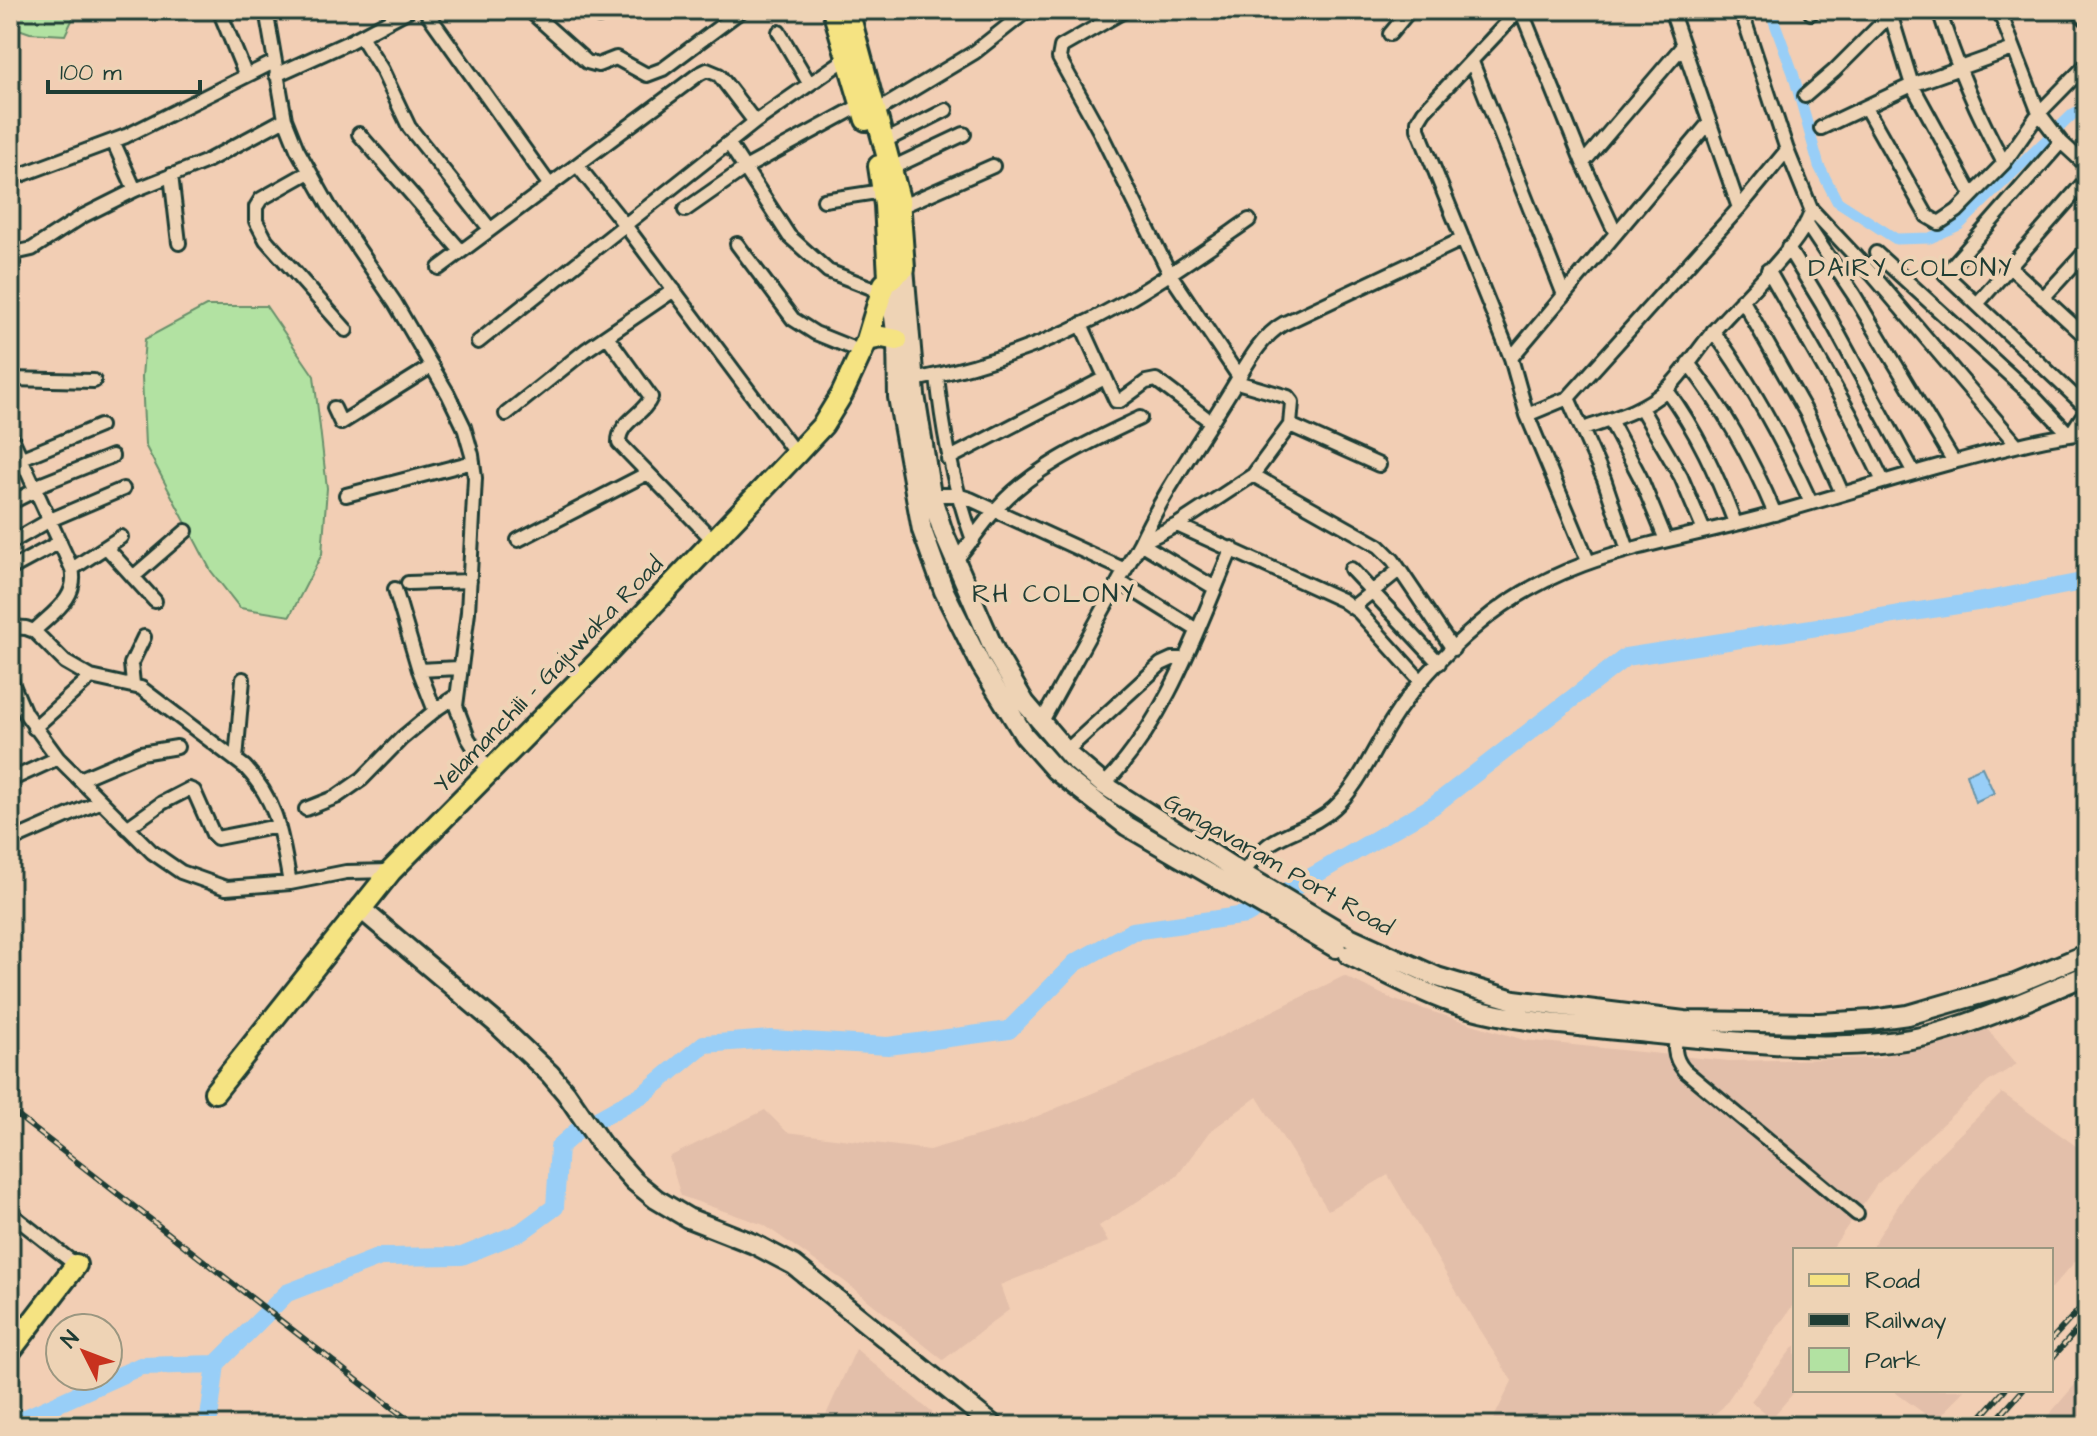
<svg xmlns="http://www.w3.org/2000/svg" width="2097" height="1436" viewBox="0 0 2097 1436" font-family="'Architects Daughter',sans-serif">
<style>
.built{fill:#e3bfaa}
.green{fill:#b2e2a2;stroke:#68906b;stroke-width:2}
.water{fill:#98cef7;stroke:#6894a9;stroke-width:2}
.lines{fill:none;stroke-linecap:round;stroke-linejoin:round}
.canal{stroke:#98cef7;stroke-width:11}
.river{stroke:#98cef7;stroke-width:18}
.street-casing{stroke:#1f3d34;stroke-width:18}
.secondary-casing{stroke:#1f3d34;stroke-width:24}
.primary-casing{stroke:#1f3d34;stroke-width:26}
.street{stroke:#eed3b5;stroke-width:12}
.secondary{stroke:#eed3b5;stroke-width:18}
.primary{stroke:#f5e382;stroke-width:20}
.rail-casing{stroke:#1f3d34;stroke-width:6}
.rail{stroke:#eed3b5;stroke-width:3;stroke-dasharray:9;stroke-linecap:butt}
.labels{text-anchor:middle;stroke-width:8;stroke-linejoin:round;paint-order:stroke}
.street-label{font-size:24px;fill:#1f3d34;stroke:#eed3b5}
.neighbourhood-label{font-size:26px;letter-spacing:2px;fill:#1f3d34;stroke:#eed3b5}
</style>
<rect width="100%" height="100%" fill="#f2ceb4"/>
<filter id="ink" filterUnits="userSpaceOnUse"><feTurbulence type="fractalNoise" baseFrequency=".0125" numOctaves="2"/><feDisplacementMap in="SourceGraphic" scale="16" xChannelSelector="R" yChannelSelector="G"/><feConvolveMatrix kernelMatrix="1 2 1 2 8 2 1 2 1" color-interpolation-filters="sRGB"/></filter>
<g filter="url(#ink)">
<!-- built -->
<path class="built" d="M 1344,976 L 1394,1000 L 1524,1040 L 1729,1061 L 1877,1058 L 1987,1029 L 2017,1064 L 1988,1082 L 1877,1184 L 1831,1250 L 1795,1250 L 1795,1302 L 1723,1407 L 1700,1426 L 1490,1426 L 1512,1381 L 1475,1323 L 1388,1175 L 1328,1210 L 1257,1097 L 1209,1132 L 1177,1176 L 1099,1226 L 1108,1242 L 1000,1285 L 1009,1310 L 943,1360 L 844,1281 L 764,1225 L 681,1196 L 669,1157 L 765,1110 L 787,1132 L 929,1150 L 1021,1123 L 1179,1057 Z
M 2002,1093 L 2087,1154 L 2087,1248 L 2051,1289 L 2051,1250 L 1870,1250 L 1917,1176 Z
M 1795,1345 L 1796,1390 L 1771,1419 L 1751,1401 Z
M 856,1349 L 948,1426 L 821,1426 Z
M 2087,1371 L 2087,1426 L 2039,1426 Z
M 1892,1390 L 1964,1390 L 1936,1422 Z"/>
<!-- green -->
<path class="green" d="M 10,10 L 77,10 L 65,35 L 30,33 L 10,26 Z
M 206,306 L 266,306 L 314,376 L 327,488 L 322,554 L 290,616 L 240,608 L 211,571 L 145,445 L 142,377 L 145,339 Z"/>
<!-- water -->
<path class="water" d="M 1982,767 L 1994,793 L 1975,802 L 1966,774 Z"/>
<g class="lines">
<!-- canal -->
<path class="canal" d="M 1770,10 L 1793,73 L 1819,166 L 1837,201 L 1896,239 L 1930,238 L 1959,225 L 2073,114 L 2087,107"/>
<!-- river -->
<path class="river" d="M 10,1425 L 141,1366 L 216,1364
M 208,1426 L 216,1364 L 287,1293 L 380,1257 L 462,1256 L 521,1232 L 555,1207 L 559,1147 L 577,1131 L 645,1093 L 704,1044 L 771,1039 L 888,1046 L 1009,1030 L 1075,963 L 1133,931 L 1246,915 L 1433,806 L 1626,657 L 1983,601 L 2087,581"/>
<defs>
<path id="street" d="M 219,10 L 246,76
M 266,10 L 285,119 L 297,149 L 329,206 L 395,303 L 448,394 L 464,427 L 472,455 L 475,478 L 468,612 L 456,706 L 468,738 L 488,770
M 425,10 L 549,184
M 529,10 L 587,62 L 598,65 L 616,58 L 647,75 L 663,69 L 742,10
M 944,10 L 944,11
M 1519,10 L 1424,111 L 1418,121 L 1418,129 L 1511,358 L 1527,415 L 1588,561
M 1521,10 L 1583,163 L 1615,232
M 1671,10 L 1739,208
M 1810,10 L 1811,13
M 1889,10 L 1912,85 L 1972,195
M 1939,10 C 1956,65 1976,112 2004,163
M 1999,10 L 2039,113 L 2061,142 L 2087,166
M 2076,10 L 2087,20
M 1124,11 L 1061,47 L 1059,58 L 1100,132 L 1170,274 L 1239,377
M 599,16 L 607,10
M 779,32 L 809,83
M 1390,34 L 1410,10
M 361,36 L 382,70 L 409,127 L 490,229
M 1472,62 L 1564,295
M 276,75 L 349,42 L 409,10
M 1805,96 L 1834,71 L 1890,15
M 1866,108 L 1927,216 L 1939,223 L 1957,211 L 2004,163 L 2039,113 L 2087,64
M 877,111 L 975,52 L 1028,10
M 1821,128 L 1912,85 L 2013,49
M 359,134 L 461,251
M 113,141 L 135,190
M 885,141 L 946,110
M 2061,142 L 1945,274 L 2087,408
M 729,144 L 789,236 L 828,271 L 882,292
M 1583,163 L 1682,47
M 892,168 L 964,134
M 309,172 L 261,199 L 256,207 L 256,221 L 266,240 L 346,330
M 171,175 L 179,243
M 10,179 L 126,136 L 274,62
M 824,200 L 883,191
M 900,207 L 993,166
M 1811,209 L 1872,274 L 2017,445
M 685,210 L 745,168 L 861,105
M 1806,223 L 1854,295 L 1954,462
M 737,244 L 793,319 L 815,333 L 862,352
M 1788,248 L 1822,304 L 1913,471
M 1876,253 L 2035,398 L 2070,435 L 2087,409
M 10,254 L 32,249 L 83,216 L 135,190 L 205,162 L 285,119
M 439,268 L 699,74 L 707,70 L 719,75 L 755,122
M 2011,268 L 2087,338
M 10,270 L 16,254
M 1768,270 L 1850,414 L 1883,481
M 2043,298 L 2087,250
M 1742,299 L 1807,414 L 1842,493
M 1977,304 L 2087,179
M 1081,324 L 1116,401 L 1120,401 L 1146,382 L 1156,380 L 1210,421
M 1713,331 C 1753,385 1783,442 1811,503
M 607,336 L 651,397 C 644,415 618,422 619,443 L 714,541
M 478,342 L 625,225 L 577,165
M 1511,358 L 1709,123
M 1688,363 C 1725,410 1752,459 1775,514
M 937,376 C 943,433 953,486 973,540
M 10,379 L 94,381
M 914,380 C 985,366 1058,340 1121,304 C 1165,279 1207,249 1249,220
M 1237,382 L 1288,397 L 1292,402 L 1290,425 L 1379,465
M 1666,389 C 1697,431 1717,475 1735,523
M 1568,398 L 1604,479 L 1628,550
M 334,408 L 341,423 L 432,366
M 1641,408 L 1681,477 L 1704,531
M 506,414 L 586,350 L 674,290
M 1527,415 L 1568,398 L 1739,208 L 1787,150
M 1610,420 L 1640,477 L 1666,540
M 1583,429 C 1612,419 1643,411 1666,390 C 1683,374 1697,351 1712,333 C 1733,307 1809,238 1811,209 L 1787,150 L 1741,10
M 10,434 L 72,569 C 79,598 52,613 34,631
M 796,454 L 625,225 L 755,122 L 847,58
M 948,459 L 1103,379
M 10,463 L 100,426
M 1253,475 L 1290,425
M 34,487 L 112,456
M 346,495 L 473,462
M 931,495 L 957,495 L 970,499 L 1125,570 L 1140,543 L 1177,525 L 1253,475 L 1379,546 L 1393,560 L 1453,649
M 10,503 L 36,490
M 1177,525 L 1342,600 L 1359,612 L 1421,681
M 518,540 L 646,474
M 10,543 L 50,520 L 123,489
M 106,547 L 155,601
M 955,561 C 970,544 982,524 998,507 C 1035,466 1090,442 1140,418
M 10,569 L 60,542
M 72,569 L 121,537
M 1351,569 L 1439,663
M 133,577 L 186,531
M 1120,582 L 1197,630
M 408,583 L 470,581
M 1215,588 L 1140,543 C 1167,485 1204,436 1236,382 C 1248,362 1262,336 1283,324 L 1463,239
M 395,589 L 419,670 L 435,711
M 1353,607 L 1399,570
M 10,627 L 26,628 L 34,631 L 65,662 L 91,677 L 141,688 L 245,767 C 279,803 281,836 290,883
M 419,670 L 459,668
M 10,678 L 25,713 L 58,758 L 152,852 L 181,872 L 226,888 L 290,883 L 346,872 L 391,871
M 133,684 L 131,664 L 144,637
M 1041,723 L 1125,570
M 34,728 L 91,677
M 1065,752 L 1161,664 L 1172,659 L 1184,659
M 236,759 L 243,679
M 80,779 L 141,753 L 177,747
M 10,780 L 58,758
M 1104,785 C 1167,720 1197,630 1232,548
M 306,809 L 336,797 L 362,779 L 402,738 L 438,708 L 456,696
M 127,828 L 162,803 L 189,789 L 194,791 L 213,834 L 217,838 L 278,826
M 10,841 L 101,801
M 1242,874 C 1251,863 1260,850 1271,843 C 1292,829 1315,826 1334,808 C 1359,786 1373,750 1391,722 C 1414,685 1446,652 1479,624 C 1567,549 1672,544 1777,513 C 1837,496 1897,477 1957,461 C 2000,450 2042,437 2087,433
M 1679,1030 C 1673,1045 1673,1057 1684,1070 L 1857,1214
M 10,1213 L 76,1265"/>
<path id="secondary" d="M 904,268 L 915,395 L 931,495 L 943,532 L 996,654 L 1025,703 L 1071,757 L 1104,785 L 1248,877 L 1349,937 L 1437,977 L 1514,1000 L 1684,1021 L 1819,1023 L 1871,1020 L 1908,1015 L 2015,984 L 2087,954
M 889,277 L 897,340 L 898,397 L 922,530 L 944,591 L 981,665 L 1024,735 L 1055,770 L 1127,826 L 1336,948
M 360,908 L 496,1023 L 550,1074 L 566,1093 L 601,1144 L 634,1181 L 656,1199 L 688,1218 L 754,1244 L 794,1265 L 994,1426
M 1349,955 C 1387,973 1425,995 1465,1007 C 1522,1023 1580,1026 1639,1032 C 1726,1041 1850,1056 1934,1034 C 1987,1019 2037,996 2087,975"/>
<path id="primary" d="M 833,10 L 866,120
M 879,166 L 885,205 L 889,277
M 867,340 L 882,337 L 897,340
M 215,1092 L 391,871 L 606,654 L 796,454 L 823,425 L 842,394 L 867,340 L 884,284 L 904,268 L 899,199 L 848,10
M 10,1351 L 76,1265"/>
</defs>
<!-- street casing -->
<use href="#street" class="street-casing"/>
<!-- secondary casing -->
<use href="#secondary" class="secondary-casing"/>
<!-- primary casing -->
<use href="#primary" class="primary-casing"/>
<!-- street -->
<use href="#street" class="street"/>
<!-- secondary -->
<use href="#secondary" class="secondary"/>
<!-- primary -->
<use href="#primary" class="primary"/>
<defs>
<path id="rail" d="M 10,1110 L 416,1426
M 2051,1340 L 2087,1301
M 2051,1359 L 2087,1319
M 1973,1426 L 2005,1390
M 1991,1426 L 2023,1390"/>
</defs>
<!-- rail casing -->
<use href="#rail" class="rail-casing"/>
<!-- rail -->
<use href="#rail" class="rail"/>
</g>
</g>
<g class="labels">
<!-- street labels -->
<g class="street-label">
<text transform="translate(548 674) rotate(-46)" y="8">Yelamanchili - Gajuwaka Road</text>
<text transform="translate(1279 864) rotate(30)" y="8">Gangavaram Port Road</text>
</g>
<!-- neighbourhood labels -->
<g class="neighbourhood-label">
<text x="1911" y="276">DAIRY COLONY</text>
<text x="1054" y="602">RH COLONY</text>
</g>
</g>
<!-- margin -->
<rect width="2097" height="1436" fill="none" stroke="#eed3b5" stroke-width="40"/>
<rect x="20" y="20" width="2057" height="1396" fill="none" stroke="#1f3d34" stroke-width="3" filter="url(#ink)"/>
<!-- legend -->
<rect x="1793" y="1248" width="260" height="144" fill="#eed3b5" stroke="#9b9781" stroke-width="2"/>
<rect x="1809" y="1274" width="40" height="12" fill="#f5e382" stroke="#9b9781" stroke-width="2"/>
<text x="1865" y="1288" font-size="24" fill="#1f3d34">Road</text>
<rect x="1809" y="1314" width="40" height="12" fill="#1f3d34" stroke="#9b9781" stroke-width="2"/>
<text x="1865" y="1328" font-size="24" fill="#1f3d34">Railway</text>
<rect x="1809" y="1348" width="40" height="24" fill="#b2e2a2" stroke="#9b9781" stroke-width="2"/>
<text x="1865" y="1368" font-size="24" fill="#1f3d34">Park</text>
<!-- north arrow -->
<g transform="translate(84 1352) rotate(312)"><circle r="38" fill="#eed3b5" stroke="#9b9781" stroke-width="2"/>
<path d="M0-6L14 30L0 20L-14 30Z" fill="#c8321e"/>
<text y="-12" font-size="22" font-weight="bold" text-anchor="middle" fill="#1f3d34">N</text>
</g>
<!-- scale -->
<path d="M48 80v12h152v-12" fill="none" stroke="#1f3d34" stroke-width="4"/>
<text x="60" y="80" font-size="24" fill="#1f3d34" stroke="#eed3b5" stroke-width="6" paint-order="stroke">100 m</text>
</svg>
